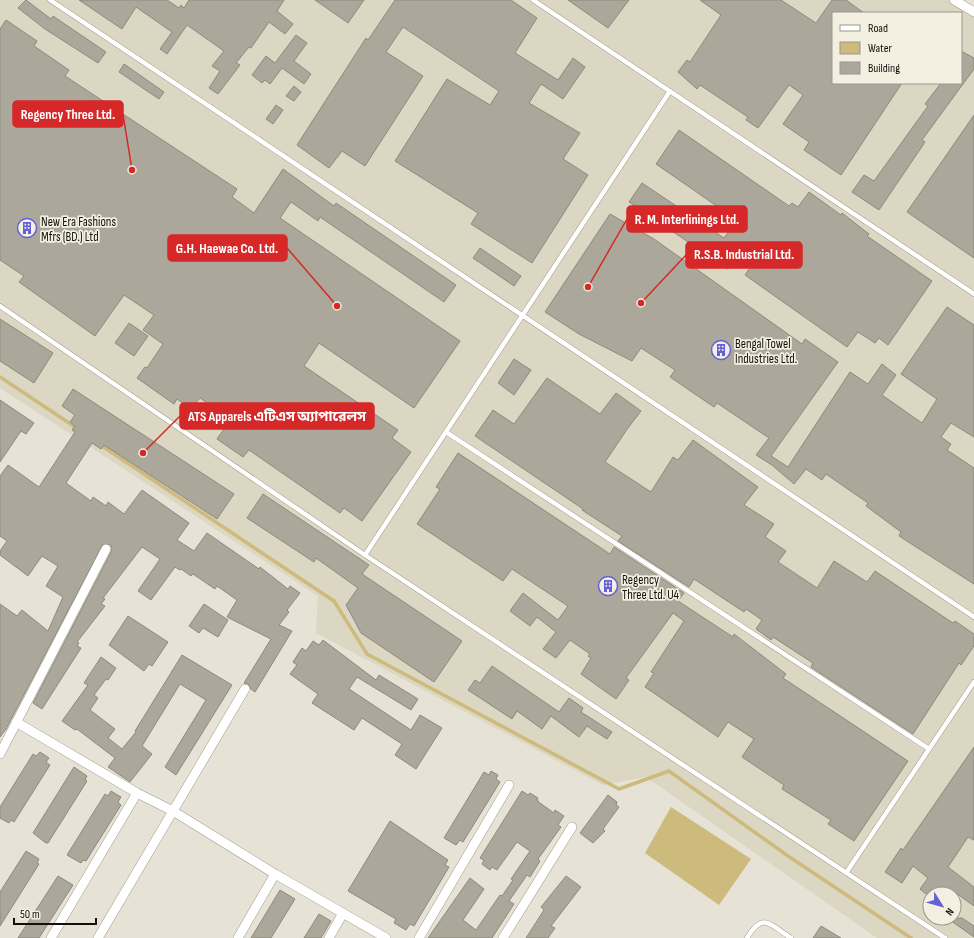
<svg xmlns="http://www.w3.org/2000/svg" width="974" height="938" viewBox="0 0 974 938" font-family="'Sofia Sans Condensed','Noto Sans Bengali',sans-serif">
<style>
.built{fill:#dcd7c2;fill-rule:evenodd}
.water{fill:#ccbb7d}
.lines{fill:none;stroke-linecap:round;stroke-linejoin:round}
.stream{stroke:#ccbb7d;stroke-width:3.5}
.building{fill:#aba79a;stroke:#8d8a7d}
.service-casing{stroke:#a09d90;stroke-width:5.5}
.minor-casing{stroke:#a09d90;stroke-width:10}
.service{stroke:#fff;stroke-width:4.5}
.minor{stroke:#fff;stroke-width:9}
.labels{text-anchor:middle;stroke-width:3.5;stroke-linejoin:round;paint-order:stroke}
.poi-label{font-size:13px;fill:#12110d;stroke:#f3f0e2;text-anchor:start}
.leader{fill:none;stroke:#d62828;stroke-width:1.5}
.callout-dot{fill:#d62828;stroke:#f3f0e2;stroke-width:1.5}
.callout{fill:#d62828;stroke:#d62828;stroke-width:1.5}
.callout-label{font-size:14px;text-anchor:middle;font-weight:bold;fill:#fff}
</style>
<rect width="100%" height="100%" fill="#e6e2d5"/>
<!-- built -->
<path class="built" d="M 0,0 L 959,0 L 974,9 L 974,938 L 877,938 L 646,777 L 603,785 L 316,633 L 318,596 L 0,388 ZM 833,13 L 961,13 L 961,83 L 833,83 ZM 930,894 L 954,894 L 954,918 L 930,918 Z"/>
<!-- water -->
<path class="water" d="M 671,807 L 751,859 L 719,905 L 645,853 Z"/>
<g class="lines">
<!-- stream -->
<path class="stream" d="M 0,377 L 78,429
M 99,444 L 334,601 L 367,654 L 619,789 L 669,771 L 788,856 L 911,938"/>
</g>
<!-- building -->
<path class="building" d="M 26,0 L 51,19 L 53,16 L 106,52 L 98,63 L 45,29 L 18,8 Z
M 79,0 L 167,0 L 179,8 L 181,5 L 184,8 L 189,0 L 284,0 L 277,11 L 293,24 L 285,34 L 269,22 L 251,48 L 249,47 L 236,63 L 240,65 L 218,94 L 209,88 L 220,71 L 212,66 L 224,51 L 187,25 L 167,54 L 160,49 L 172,32 L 136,7 L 122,29 Z
M 315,0 L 364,0 L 348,23 Z
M 395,0 L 511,0 L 537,18 L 515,53 L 558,80 L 573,58 L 585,67 L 563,99 L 541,84 L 529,103 L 580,133 L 563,159 L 588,175 L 532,263 L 471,224 L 478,213 L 395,161 L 447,79 L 490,105 L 499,91 L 403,27 L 386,52 L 423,76 L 365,166 L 342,151 L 329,168 L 297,145 L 366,38 L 368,40 Z
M 568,0 L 629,0 L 608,28 Z
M 700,0 L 781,0 L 816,23 L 832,0 L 846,0 L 864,13 L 833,13 L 833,83 L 902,83 L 841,175 L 804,150 L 809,142 L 783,124 L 803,95 L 789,85 L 758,128 L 746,120 L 748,117 L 700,85 L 697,89 L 678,72 L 687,60 L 690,62 L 721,15 Z
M 6,20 L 37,41 L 34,46 L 69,70 L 65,76 L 237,189 L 232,197 L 254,213 L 283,169 L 334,206 L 336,203 L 456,285 L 444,302 L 320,217 L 318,221 L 291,202 L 280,218 L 460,341 L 414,408 L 319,343 L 304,366 L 398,430 L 392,438 L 411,452 L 362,521 L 344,508 L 340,513 L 249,450 L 243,457 L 217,439 L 231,419 L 200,398 L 191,409 L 177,399 L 174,404 L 137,378 L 145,367 L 147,368 L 163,344 L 143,330 L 154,315 L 124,295 L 95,336 L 19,282 L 24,276 L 0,260 L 0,29 Z
M 296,35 L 307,43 L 294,61 L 311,74 L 304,84 L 282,68 L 270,84 L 265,80 L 262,83 L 252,75 L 266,56 L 275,63 Z
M 961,51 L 974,58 L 974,69 L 922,140 L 925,142 L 879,210 L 852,192 L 864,175 L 874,181 L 928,106 L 925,104 L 941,83 L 961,83 Z
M 124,64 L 164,92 L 159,99 L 119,72 Z
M 294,86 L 301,92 L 294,101 L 286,96 Z
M 276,105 L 283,110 L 273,124 L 266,119 Z
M 974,115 L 974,258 L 907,212 Z
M 679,130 L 789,206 L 792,203 L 798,207 L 809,192 L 841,215 L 842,213 L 869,234 L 867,236 L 932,281 L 888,345 L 879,338 L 875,343 L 858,332 L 847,347 L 745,275 L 756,259 L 742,249 L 728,269 L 629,202 L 642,183 L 724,238 L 737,220 L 656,164 Z
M 610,214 L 654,239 L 802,344 L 805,339 L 838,362 L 771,456 L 788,467 L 850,372 L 868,384 L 882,364 L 896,375 L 882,395 L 922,423 L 937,399 L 901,374 L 947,307 L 974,325 L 974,437 L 951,423 L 941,437 L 951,444 L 947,450 L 974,468 L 974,584 L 899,536 L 901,532 L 866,506 L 868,503 L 826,474 L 822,480 L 806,469 L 794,484 L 772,465 L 756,455 L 769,438 L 717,403 L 714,407 L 670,377 L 675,370 L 641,348 L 632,361 L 579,334 L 545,312 Z
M 480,248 L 521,276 L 514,286 L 473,258 Z
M 0,319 L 53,353 L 34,383 L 0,361 Z
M 129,323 L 148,336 L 134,356 L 115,343 Z
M 514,359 L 531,370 L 514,395 L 498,383 Z
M 547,378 L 600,414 L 616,393 L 641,411 L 628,428 L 605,462 L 651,492 L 673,457 L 678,460 L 693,440 L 758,487 L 744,505 L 774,524 L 765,537 L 786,551 L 778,562 L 817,588 L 834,561 L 867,582 L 875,571 L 953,623 L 955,621 L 974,634 L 974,646 L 961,665 L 959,663 L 913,734 L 811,667 L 813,663 L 773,637 L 771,640 L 756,629 L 762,620 L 746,609 L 744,612 L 694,579 L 689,587 L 618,541 L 622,536 L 582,510 L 583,509 L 475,436 L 493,410 L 514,424 Z
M 73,389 L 234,494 L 217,519 L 104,445 L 101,449 L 92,443 L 66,483 L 91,501 L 93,497 L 106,506 L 108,502 L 124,514 L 142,490 L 189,523 L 177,540 L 194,551 L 207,533 L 259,569 L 260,567 L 288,589 L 290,586 L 300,593 L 287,610 L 289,612 L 279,625 L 292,631 L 255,692 L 251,689 L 248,684 L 244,683 L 271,639 L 227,617 L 237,600 L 217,586 L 215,589 L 193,574 L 191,576 L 181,569 L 180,570 L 175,567 L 151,600 L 138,591 L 160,559 L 142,547 L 103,598 L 105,599 L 101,604 L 105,606 L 77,642 L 79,643 L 77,646 L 81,648 L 42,709 L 33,703 L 111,552 L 111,545 L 103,544 L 6,729 L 0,737 L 0,604 L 17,616 L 22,610 L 48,631 L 63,597 L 46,586 L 58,566 L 42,556 L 28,576 L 0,555 L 0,551 L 7,541 L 0,536 L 0,476 L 8,465 L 39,487 L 75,432 L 72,430 L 75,426 L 70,422 L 75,415 L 62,406 Z
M 0,400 L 34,423 L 26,434 L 21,431 L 0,462 Z
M 458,453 L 610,554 L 614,547 L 684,593 L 678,601 L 733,637 L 734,634 L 786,674 L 783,678 L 908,761 L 854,841 L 828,824 L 831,820 L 782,789 L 784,785 L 742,757 L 754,739 L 728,722 L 718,737 L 645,687 L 654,673 L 651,672 L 684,621 L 673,613 L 626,678 L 629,680 L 616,699 L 581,674 L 591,658 L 588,656 L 590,654 L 570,640 L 556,658 L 543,649 L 556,632 L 537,617 L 530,626 L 510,611 L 523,593 L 558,620 L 568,606 L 512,569 L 503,581 L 417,524 L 440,489 L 436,487 Z
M 263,494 L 369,565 L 362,574 L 462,641 L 434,682 L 361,633 L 346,605 L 358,588 L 316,558 L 314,562 L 247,518 Z
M 204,604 L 228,620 L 218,637 L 203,628 L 199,633 L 189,626 Z
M 128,616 L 168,642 L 152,666 L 149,664 L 144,671 L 109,645 Z
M 323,640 L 376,680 L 379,675 L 418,699 L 411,710 L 357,677 L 349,689 L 411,730 L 420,715 L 442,728 L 416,769 L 395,755 L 402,744 L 362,718 L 354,730 L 312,703 L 318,694 L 290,674 L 297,665 L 293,662 L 302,648 L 306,651 L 313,641 L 319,645 Z
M 182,655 L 232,685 L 176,775 L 165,767 L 206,700 L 180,684 L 142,746 L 152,754 L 130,782 L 108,767 L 115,758 L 77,729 L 75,730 L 62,721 L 88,685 L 84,683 L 101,657 L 116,668 L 108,680 L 106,679 L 94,695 L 98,698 L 90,710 L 115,729 L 108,738 L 122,749 L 136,732 L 135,731 Z
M 492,666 L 559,712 L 569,698 L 583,708 L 581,712 L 612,732 L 607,739 L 587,726 L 579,737 L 551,716 L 542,729 L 517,711 L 512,719 L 468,690 L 475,680 L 480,683 Z
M 974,747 L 974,840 L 968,837 L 948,867 L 974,887 L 974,906 L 956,893 L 926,894 L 920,889 L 928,878 L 913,866 L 902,883 L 885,872 L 901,848 L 903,850 Z
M 40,752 L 49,758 L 46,762 L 50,765 L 14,822 L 11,820 L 9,823 L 0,818 L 0,807 L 33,754 L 36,756 Z
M 74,767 L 87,776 L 85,780 L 87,781 L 48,843 L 46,843 L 33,833 Z
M 491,771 L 498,775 L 496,779 L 500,782 L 463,842 L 460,840 L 456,845 L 444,838 L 484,772 L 489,775 Z
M 111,791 L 121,797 L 118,802 L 121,805 L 86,861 L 83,860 L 81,863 L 67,855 L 105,794 L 108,796 Z
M 522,791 L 528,795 L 530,793 L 538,798 L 537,800 L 540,803 L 554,813 L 555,810 L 564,816 L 558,825 L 561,827 L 538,859 L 540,861 L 530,877 L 527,875 L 509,901 L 514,904 L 492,938 L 428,938 L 470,878 L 484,889 L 463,920 L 476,930 L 500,895 L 502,896 L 513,880 L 511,879 L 530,851 L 517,842 L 497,870 L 492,867 L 490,870 L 482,864 L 484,860 L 480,858 Z
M 608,795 L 617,802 L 616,805 L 619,807 L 603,829 L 605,831 L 593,843 L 580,833 Z
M 390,821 L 448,860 L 445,865 L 449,867 L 414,926 L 410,924 L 406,930 L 394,923 L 396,919 L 348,891 Z
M 26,851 L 39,859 L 37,863 L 39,864 L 0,926 L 0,892 Z
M 58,876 L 73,885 L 39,938 L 18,938 Z
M 566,876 L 581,887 L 551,926 L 555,928 L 548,938 L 526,938 L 544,910 L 541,907 Z
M 280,890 L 295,899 L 271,938 L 251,938 Z
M 319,914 L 331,921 L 321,938 L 304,938 Z
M 947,918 L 962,918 L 974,926 L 974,937 Z
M 821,926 L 841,938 L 813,938 Z"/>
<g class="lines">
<defs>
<path id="service" d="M 50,0 L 974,617
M 533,0 L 974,294
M 0,306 L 365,555 L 945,938
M 446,432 L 929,749
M 365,555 L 670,91
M 846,873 L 974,682
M 747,938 C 763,911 770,925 791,938"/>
<path id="minor" d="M 954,0 L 974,12
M 16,722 L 137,793 L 173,811 L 275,874 L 386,938
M 0,754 L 106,549
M 51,938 L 137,793
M 98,938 L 245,689
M 238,938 L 275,874
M 329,938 L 343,913
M 419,938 L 509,785
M 503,938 L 572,827"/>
</defs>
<!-- service casing -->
<use href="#service" class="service-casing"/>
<!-- minor casing -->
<use href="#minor" class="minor-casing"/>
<!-- service -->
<use href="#service" class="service"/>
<!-- minor -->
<use href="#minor" class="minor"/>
</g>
<!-- icons -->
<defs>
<symbol id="building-ring" viewBox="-11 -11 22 22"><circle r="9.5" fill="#f3f0e2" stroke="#6360d9" stroke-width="1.5"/><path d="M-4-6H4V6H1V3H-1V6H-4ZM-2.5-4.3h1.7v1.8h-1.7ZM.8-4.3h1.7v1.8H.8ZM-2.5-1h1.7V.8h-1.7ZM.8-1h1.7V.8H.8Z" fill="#6360d9"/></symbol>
</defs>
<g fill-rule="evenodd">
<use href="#building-ring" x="16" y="217" width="22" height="22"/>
<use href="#building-ring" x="710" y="339" width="22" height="22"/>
<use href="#building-ring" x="597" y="575" width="22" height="22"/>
</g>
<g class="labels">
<!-- poi labels -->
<g class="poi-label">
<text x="41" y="226">New Era Fashions<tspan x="41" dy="15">Mfrs (BD.) Ltd</tspan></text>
<text x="735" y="348">Bengal Towel<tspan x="735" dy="15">Industries Ltd.</tspan></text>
<text x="622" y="584">Regency<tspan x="622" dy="15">Three Ltd. U4</tspan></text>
</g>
</g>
<!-- callouts -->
<path class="leader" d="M132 170L123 114M588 287L627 219M337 306L287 248M641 303L686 255M143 453L180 416"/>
<g class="callout-dot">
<circle cx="132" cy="170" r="4"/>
<circle cx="588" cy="287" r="4"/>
<circle cx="337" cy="306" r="4"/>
<circle cx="641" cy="303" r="4"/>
<circle cx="143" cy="453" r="4"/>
</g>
<g class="callout">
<rect x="13" y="101" width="110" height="26" rx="4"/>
<rect x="627" y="206" width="120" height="26" rx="4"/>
<rect x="168" y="235" width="119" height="26" rx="4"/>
<rect x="686" y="242" width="116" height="26" rx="4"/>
<rect x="180" y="403" width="194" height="26" rx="4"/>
</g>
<g class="callout-label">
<text x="68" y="119">Regency Three Ltd.</text>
<text x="687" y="224">R. M. Interlinings Ltd.</text>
<text x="227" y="253">G.H. Haewae Co. Ltd.</text>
<text x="744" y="259">R.S.B. Industrial Ltd.</text>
<text x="277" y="421">ATS Apparels এটিএস অ্যাপারেলস</text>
</g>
<!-- legend -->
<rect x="832" y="12" width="130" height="72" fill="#f3f0e2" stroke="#99978d"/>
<rect x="840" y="25" width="20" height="6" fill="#ffffff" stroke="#99978d"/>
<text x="868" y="32" font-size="12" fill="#12110d">Road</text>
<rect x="840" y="42" width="20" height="12" fill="#ccbb7d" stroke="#99978d"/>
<text x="868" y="52" font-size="12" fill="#12110d">Water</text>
<rect x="840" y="62" width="20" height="12" fill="#aba79a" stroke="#99978d"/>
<text x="868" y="72" font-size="12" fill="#12110d">Building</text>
<!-- north arrow -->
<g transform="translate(942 906) rotate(127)"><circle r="19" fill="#f3f0e2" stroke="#99978d"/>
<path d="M0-3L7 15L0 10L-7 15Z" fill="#6360d9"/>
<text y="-6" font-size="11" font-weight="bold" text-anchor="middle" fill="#12110d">N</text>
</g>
<!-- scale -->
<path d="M14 918v6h82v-6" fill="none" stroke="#12110d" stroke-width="2"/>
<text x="20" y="918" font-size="12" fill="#12110d" stroke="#f3f0e2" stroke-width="3" paint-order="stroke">50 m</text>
</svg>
